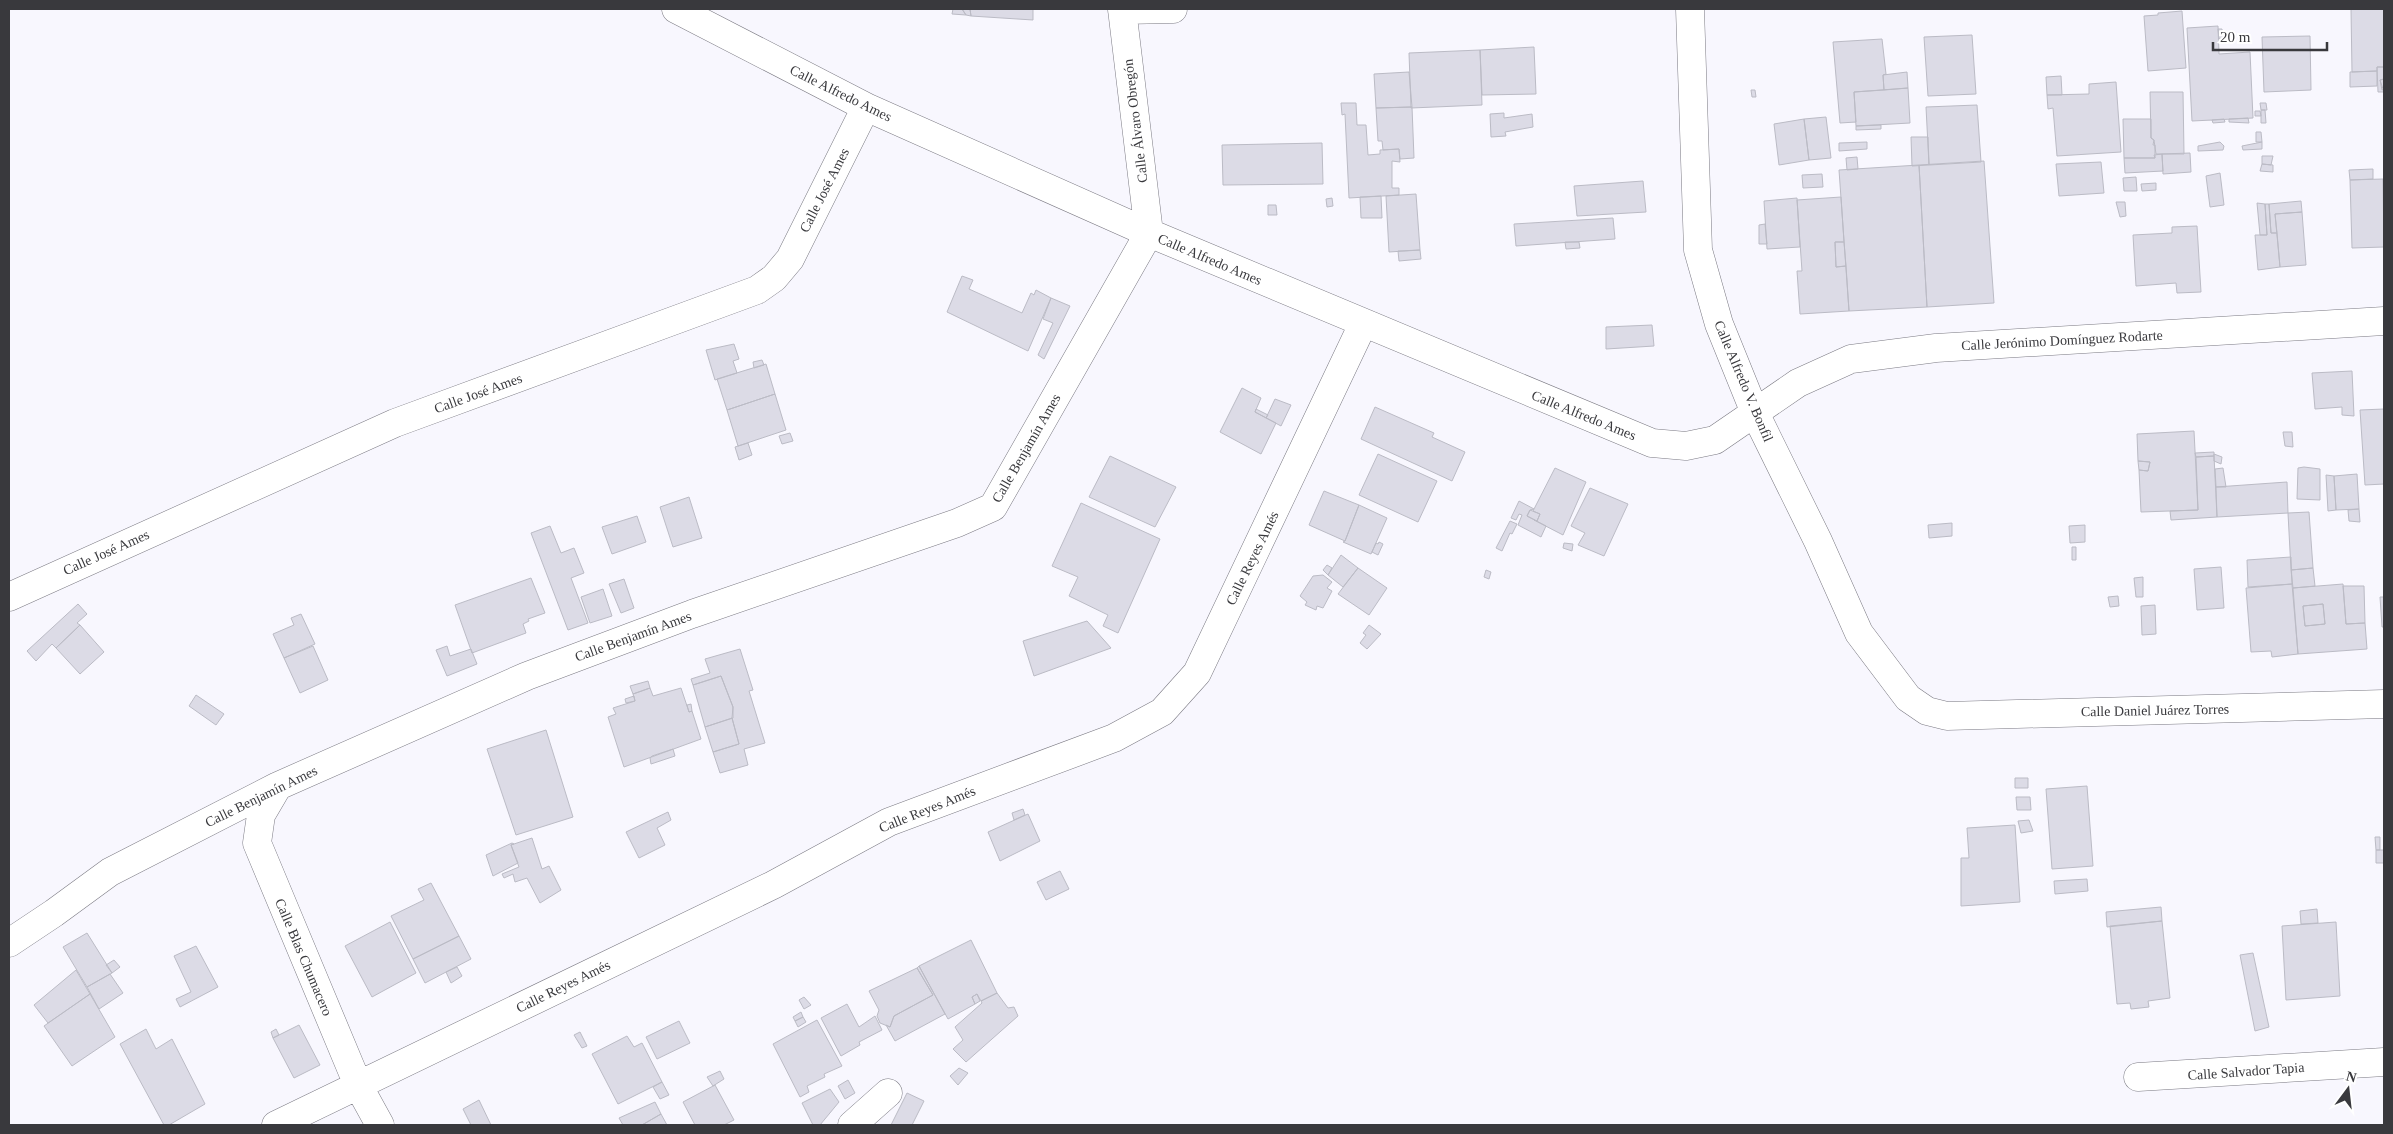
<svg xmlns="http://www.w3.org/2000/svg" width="2393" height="1134" viewBox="0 0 2393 1134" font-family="'Times New Roman',serif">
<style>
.building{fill:#dcdbe6;stroke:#bbbbc5;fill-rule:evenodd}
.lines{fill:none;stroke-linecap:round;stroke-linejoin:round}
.minor-casing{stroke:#7b7a83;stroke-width:29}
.minor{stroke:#fff;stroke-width:28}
.labels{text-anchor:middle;stroke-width:4;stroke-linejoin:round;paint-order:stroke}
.street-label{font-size:14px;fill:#39393d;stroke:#fff}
</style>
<rect width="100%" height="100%" fill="#f8f7fe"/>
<!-- building -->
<path class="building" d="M 953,9 L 962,9 L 966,15 L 952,14 Z
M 962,9 L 970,9 L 971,16 L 966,15 Z
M 970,9 L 1033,9 L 1033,20 L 971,16 Z
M 2351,9 L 2384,9 L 2384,67 L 2377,67 L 2377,71 L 2352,72 Z
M 2182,11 L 2186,68 L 2148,71 L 2144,16 L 2158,15 L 2158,13 Z
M 2218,26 L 2219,54 L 2250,52 L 2253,118 L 2192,121 L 2187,28 Z
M 2218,29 L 2222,29 L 2223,39 L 2219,39 Z
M 1972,35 L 1976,94 L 1928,96 L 1924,37 Z
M 2310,36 L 2311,90 L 2264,92 L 2262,37 Z
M 1882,39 L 1886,74 L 1883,75 L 1884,90 L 1854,92 L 1856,122 L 1840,123 L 1833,42 Z
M 1534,47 L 1536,94 L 1482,95 L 1480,50 Z
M 1480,50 L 1482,105 L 1411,108 L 1409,53 Z
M 2377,67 L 2384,67 L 2384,79 L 2380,80 L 2384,92 L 2378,92 Z
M 2377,71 L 2377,86 L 2350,87 L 2350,72 Z
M 1409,72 L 1412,107 L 1376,108 L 1374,74 Z
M 1907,72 L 1908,88 L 1884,90 L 1883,75 Z
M 2061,76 L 2062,95 L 2047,95 L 2046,77 Z
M 2384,79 L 2384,89 L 2382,90 L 2380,80 Z
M 2116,82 L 2121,152 L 2057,156 L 2053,108 L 2048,109 L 2047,95 L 2089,94 L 2089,84 Z
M 1908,88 L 1910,123 L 1856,126 L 1854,92 Z
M 1751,90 L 1755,90 L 1756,97 L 1752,97 Z
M 2150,92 L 2183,92 L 2184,154 L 2156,154 L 2154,140 L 2151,138 Z
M 1341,103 L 1356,103 L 1357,125 L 1366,125 L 1368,155 L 1380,154 L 1380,150 L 1399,149 L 1400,162 L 1392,161 L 1392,188 L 1399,188 L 1399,195 L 1349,198 L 1345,114 L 1342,115 Z
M 2260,103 L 2266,103 L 2267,110 L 2261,110 Z
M 1977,105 L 1981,162 L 1929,165 L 1926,107 Z
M 1412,107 L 1414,158 L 1400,159 L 1399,149 L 1383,150 L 1382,141 L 1378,141 L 1376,108 Z
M 2261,110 L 2265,110 L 2266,123 L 2261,123 Z
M 2255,111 L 2260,111 L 2261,116 L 2255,116 Z
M 1504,113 L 1504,118 L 1532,114 L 1533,127 L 1505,132 L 1506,136 L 1491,137 L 1490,114 Z
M 1826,117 L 1831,158 L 1809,160 L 1804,119 Z
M 2248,118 L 2249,123 L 2229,122 L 2229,119 Z
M 1804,119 L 1809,160 L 1779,165 L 1774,124 Z
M 2123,119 L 2151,119 L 2151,138 L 2154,140 L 2153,145 L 2155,145 L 2155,158 L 2124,158 Z
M 2224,119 L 2225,122 L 2213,123 L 2212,120 Z
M 1881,125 L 1881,129 L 1856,130 L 1856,126 Z
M 2256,132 L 2261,132 L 2262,142 L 2256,142 Z
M 1911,137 L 1928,137 L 1929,165 L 1912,166 Z
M 1867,142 L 1867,149 L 1839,151 L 1839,143 Z
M 2220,142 L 2224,146 L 2223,150 L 2198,151 L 2198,146 Z
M 2262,142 L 2262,149 L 2243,150 L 2242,146 Z
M 1322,143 L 1323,184 L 1223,185 L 1222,145 Z
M 2190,153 L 2191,172 L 2163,174 L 2162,154 Z
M 2162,154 L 2163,171 L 2125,173 L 2124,158 L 2155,158 L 2154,155 Z
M 2262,156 L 2273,156 L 2271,165 L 2262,164 Z
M 1857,157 L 1858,169 L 1847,170 L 1846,158 Z
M 1984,161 L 1994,303 L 1927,307 L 1919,165 Z
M 2101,162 L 2104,193 L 2059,196 L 2056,164 Z
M 2262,164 L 2273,165 L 2273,172 L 2260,171 Z
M 1919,165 L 1927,307 L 1849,311 L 1839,170 Z
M 2373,169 L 2373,179 L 2350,180 L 2349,170 Z
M 2220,173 L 2224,205 L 2210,207 L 2206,176 Z
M 1822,174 L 1823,187 L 1803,188 L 1802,175 Z
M 2136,177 L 2137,191 L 2124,191 L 2123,178 Z
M 2383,179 L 2384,247 L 2352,248 L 2350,180 Z
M 1643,181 L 1646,212 L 1577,216 L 1574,186 Z
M 2156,183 L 2156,190 L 2142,191 L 2141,184 Z
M 1416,194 L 1420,250 L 1389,252 L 1386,196 Z
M 1381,196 L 1382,218 L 1361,218 L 1360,197 Z
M 1841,197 L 1844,242 L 1835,242 L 1836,267 L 1846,266 L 1849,311 L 1800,314 L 1797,271 L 1802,271 L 1797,200 Z
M 1332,198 L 1333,206 L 1327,207 L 1326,199 Z
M 1797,198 L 1800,247 L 1767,249 L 1764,201 Z
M 2301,201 L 2302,212 L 2275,214 L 2277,233 L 2271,233 L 2269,204 Z
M 2116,202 L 2125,202 L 2126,216 L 2120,217 Z
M 2257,203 L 2265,204 L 2267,235 L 2260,235 Z
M 2265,204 L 2269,204 L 2271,233 L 2277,233 L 2280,267 L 2258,270 L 2255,235 L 2267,235 Z
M 1268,205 L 1276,205 L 1277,215 L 1268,215 Z
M 2302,212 L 2306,265 L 2280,267 L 2275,214 Z
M 1613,218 L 1615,239 L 1516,246 L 1514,224 Z
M 1765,224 L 1767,244 L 1759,244 L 1759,225 Z
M 2197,226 L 2201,292 L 2177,293 L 2176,283 L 2136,286 L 2133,235 L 2172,233 L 2172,227 Z
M 1565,242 L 1579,242 L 1580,248 L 1566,249 Z
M 1835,242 L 1844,242 L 1846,266 L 1836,267 Z
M 1420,250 L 1421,259 L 1399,261 L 1398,251 Z
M 962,276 L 973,280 L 969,289 L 1022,313 L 1031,293 L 1034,295 L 1036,290 L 1051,298 L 1028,351 L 947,312 Z
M 1051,298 L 1070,306 L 1044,359 L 1038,355 L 1053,323 L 1043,319 Z
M 1652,325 L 1654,346 L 1606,349 L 1606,327 Z
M 734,344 L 739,359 L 733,361 L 737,373 L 715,380 L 706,350 Z
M 762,360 L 764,365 L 754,368 L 753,362 Z
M 766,364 L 775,394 L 727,410 L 717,379 Z
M 2352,371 L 2354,416 L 2342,415 L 2342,407 L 2315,409 L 2312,373 Z
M 1242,388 L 1261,398 L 1255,412 L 1276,423 L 1261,454 L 1220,432 Z
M 775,394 L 786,430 L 738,446 L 727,410 Z
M 1275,399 L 1291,405 L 1281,426 L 1266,418 Z
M 1375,407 L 1434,433 L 1432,437 L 1465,452 L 1452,481 L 1361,439 Z
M 1256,409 L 1268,415 L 1266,418 L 1255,412 Z
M 2384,409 L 2384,484 L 2365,485 L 2360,410 Z
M 2194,431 L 2198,510 L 2141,512 L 2139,470 L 2148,471 L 2150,462 L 2138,461 L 2137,434 Z
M 2283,432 L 2292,432 L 2293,447 L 2285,446 Z
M 790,433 L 793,441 L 782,444 L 779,436 Z
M 748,443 L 752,455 L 739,460 L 735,447 Z
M 2214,452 L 2214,456 L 2196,457 L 2195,453 Z
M 1378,454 L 1437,481 L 1418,522 L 1359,495 Z
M 2214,454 L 2222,457 L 2221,464 L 2214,461 Z
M 1110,456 L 1176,487 L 1155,527 L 1089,497 Z
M 2214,456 L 2217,517 L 2171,520 L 2170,511 L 2198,510 L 2196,457 Z
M 2138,461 L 2150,462 L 2148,471 L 2139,470 Z
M 2304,467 L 2320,469 L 2320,500 L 2297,499 L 2298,468 Z
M 1555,468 L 1586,482 L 1563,535 L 1534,520 L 1537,521 L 1540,514 L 1533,511 Z
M 2223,468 L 2226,487 L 2216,487 L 2215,469 Z
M 2357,474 L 2359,509 L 2336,510 L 2334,476 Z
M 2326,475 L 2334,476 L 2336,510 L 2328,511 Z
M 2287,482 L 2288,513 L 2217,517 L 2216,487 Z
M 1590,488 L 1628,504 L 1604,556 L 1578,545 L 1585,533 L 1571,526 Z
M 1324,491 L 1359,505 L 1345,541 L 1309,525 Z
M 689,497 L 702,538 L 673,547 L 660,507 Z
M 1519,501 L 1534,509 L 1530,510 L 1527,516 L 1546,526 L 1541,537 L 1518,525 L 1522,515 L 1519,514 L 1516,520 L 1511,518 Z
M 1081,503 L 1160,539 L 1118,633 L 1103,626 L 1108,615 L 1069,596 L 1078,577 L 1052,566 Z
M 1359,505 L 1387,518 L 1371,554 L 1343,542 L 1345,541 Z
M 2359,509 L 2360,522 L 2349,521 L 2348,510 Z
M 1530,510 L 1540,514 L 1537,521 L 1527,516 Z
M 2309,512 L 2313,568 L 2291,570 L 2288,513 Z
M 637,516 L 646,542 L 612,554 L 602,527 Z
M 1510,521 L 1517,524 L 1512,534 L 1510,533 L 1502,551 L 1496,548 Z
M 1952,523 L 1952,536 L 1929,538 L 1928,525 Z
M 2085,525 L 2085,542 L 2070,543 L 2069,526 Z
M 550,526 L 561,553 L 574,548 L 584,573 L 571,578 L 588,623 L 568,630 L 531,533 Z
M 1379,542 L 1383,544 L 1378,555 L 1372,552 L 1376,543 L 1378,544 Z
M 1564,543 L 1573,544 L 1572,551 L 1563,548 Z
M 2072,547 L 2076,547 L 2076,560 L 2072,560 Z
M 1341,555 L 1358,568 L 1343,587 L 1328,575 Z
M 2291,557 L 2292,584 L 2248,587 L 2247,560 Z
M 1327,565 L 1332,568 L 1328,575 L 1323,570 Z
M 2221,567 L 2224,608 L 2197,610 L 2194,569 Z
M 1358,568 L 1387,588 L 1369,615 L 1338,594 Z
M 2313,568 L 2315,586 L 2293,588 L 2291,570 Z
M 1486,570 L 1491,572 L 1489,579 L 1484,577 Z
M 1323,575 L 1332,582 L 1327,588 L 1332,591 L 1323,608 L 1317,606 L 1316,610 L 1305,605 L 1307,602 L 1300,596 L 1313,576 Z
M 2143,577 L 2143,597 L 2136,597 L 2134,578 Z
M 531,578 L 545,613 L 528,619 L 529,621 L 523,624 L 526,633 L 472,653 L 455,605 Z
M 624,579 L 634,608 L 621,613 L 609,584 Z
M 2292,584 L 2298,654 L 2272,657 L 2271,651 L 2251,652 L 2246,588 Z
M 2343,584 L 2346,624 L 2365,623 L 2367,649 L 2298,654 L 2293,588 ZM 2323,604 L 2325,624 L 2305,626 L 2303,606 Z
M 2343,586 L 2364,586 L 2365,623 L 2346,624 Z
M 603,589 L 612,616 L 590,623 L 581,597 Z
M 2118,596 L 2119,606 L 2110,607 L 2108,597 Z
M 2380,597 L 2384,597 L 2384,627 L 2382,627 Z
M 78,604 L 87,614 L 77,623 L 80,625 L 56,648 L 52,644 L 36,661 L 27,651 Z
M 2323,604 L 2325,624 L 2305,626 L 2303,606 Z
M 2155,605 L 2156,634 L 2142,635 L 2141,606 Z
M 301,614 L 315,644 L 284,658 L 273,634 L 294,625 L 291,618 Z
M 1087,621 L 1111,648 L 1034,676 L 1023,641 Z
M 80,625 L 104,652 L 80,674 L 56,648 Z
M 1369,625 L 1381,634 L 1367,649 L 1360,643 L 1366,635 L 1363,633 Z
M 313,646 L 328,680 L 300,693 L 284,658 Z
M 447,646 L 450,656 L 471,649 L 477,664 L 447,676 L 436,650 Z
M 740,649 L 753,690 L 749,691 L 765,743 L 744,749 L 748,765 L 720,773 L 713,752 L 739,744 L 732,718 L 733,707 L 721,676 L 693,685 L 691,679 L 710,673 L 705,659 Z
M 721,676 L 733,707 L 733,718 L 705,727 L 693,685 Z
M 648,681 L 650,688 L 633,694 L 630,686 Z
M 650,688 L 653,696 L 681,688 L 689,712 L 692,711 L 701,739 L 624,767 L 608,717 L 616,714 L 613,708 L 635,701 L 633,694 Z
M 196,695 L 224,714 L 216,725 L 189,706 Z
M 634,696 L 635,701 L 626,703 L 625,699 Z
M 691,704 L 692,711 L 689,712 L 687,705 Z
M 732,718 L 739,744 L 713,752 L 705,727 Z
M 546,730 L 573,817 L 516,835 L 487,749 Z
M 673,749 L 675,756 L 651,764 L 650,758 L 652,756 Z
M 2015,778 L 2028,778 L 2028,788 L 2015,788 Z
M 2087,786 L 2093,866 L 2052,869 L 2046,789 Z
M 2016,797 L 2030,797 L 2031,810 L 2017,810 Z
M 1023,809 L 1025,815 L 1014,820 L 1012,813 Z
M 668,812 L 671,820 L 657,828 L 665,845 L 639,858 L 626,832 Z
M 1028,814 L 1040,841 L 1000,861 L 988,832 Z
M 2029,820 L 2033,831 L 2021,833 L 2018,821 Z
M 2015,825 L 2020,902 L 1961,906 L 1961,858 L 1969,858 L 1967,828 Z
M 2375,837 L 2380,837 L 2380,850 L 2376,850 Z
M 532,838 L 542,869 L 549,866 L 561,890 L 540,903 L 527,878 L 515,882 L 513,874 L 504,878 L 502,874 L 519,867 L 511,845 Z
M 512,843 L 514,844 L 511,845 L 518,863 L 493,876 L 486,855 Z
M 2376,850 L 2384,850 L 2384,863 L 2376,863 Z
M 1060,871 L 1069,889 L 1046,900 L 1037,882 Z
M 2087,879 L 2088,891 L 2055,894 L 2054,881 Z
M 431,883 L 459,936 L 413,959 L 391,916 L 424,900 L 418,889 Z
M 2161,907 L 2162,921 L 2107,927 L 2106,912 Z
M 2317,909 L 2318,923 L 2301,924 L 2300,911 Z
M 2162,921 L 2170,998 L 2148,1001 L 2149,1007 L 2131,1009 L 2130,1003 L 2117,1004 L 2110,926 Z
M 390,922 L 416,973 L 372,997 L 345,946 Z
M 2336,922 L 2340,996 L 2286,1000 L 2282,926 Z
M 87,933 L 112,973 L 87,987 L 63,947 Z
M 459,936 L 471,959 L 425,983 L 413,959 Z
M 971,940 L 997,993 L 981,1001 L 977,994 L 972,997 L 975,1004 L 948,1019 L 919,966 Z
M 196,946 L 218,987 L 180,1007 L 176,999 L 191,992 L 174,956 Z
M 2253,953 L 2269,1027 L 2255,1031 L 2240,955 Z
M 114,960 L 120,967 L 112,973 L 106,965 Z
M 919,966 L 945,1014 L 895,1041 L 886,1025 L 890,1027 L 894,1016 L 933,995 L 917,968 Z
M 457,967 L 462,976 L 451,983 L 446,972 Z
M 917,968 L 933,995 L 894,1016 L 890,1027 L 880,1023 L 877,1016 L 879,1010 L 869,991 Z
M 76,970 L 90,994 L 48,1023 L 34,1005 Z
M 110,974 L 123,993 L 99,1009 L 87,987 Z
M 997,993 L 1008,1008 L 1014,1007 L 1018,1016 L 966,1062 L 953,1049 L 963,1040 L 955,1027 L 982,1003 L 981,1001 Z
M 90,994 L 115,1037 L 72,1066 L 44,1026 Z
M 977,994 L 980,1001 L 975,1004 L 972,997 Z
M 804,997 L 811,1005 L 804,1009 L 799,1000 Z
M 847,1004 L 859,1027 L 875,1016 L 882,1030 L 859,1042 L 860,1045 L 841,1056 L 821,1018 Z
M 801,1012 L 803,1017 L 795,1021 L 793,1017 Z
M 803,1017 L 806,1022 L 798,1027 L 795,1021 Z
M 817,1020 L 842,1066 L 824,1074 L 825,1077 L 807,1086 L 809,1092 L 800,1097 L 773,1044 Z
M 679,1021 L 690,1043 L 657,1059 L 646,1037 Z
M 299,1025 L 320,1065 L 294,1078 L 273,1038 Z
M 146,1029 L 156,1049 L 172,1039 L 205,1104 L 169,1125 L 164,1125 L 120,1044 Z
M 276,1029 L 279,1035 L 273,1038 L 271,1032 Z
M 580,1032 L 587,1046 L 582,1048 L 574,1035 Z
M 627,1036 L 634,1047 L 642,1043 L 662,1082 L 618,1104 L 592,1054 Z
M 959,1068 L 968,1073 L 958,1085 L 950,1076 Z
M 720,1071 L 724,1079 L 713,1086 L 707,1077 Z
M 848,1080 L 855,1093 L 845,1099 L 838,1086 Z
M 662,1082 L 669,1095 L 660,1099 L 653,1087 Z
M 715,1085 L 734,1120 L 724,1125 L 695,1125 L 683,1102 Z
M 830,1089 L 839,1102 L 820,1125 L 813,1125 L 802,1103 Z
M 907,1093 L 924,1101 L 912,1125 L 891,1125 Z
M 479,1100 L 491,1125 L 471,1125 L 463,1109 Z
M 655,1102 L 661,1114 L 642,1125 L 623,1125 L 619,1118 Z
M 661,1114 L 667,1125 L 642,1125 Z"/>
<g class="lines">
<defs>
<path id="minor" d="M 676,9 L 866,107 L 1149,233 L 1652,443 L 1686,446 L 1715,440 L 1798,383 L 1851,359 L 1936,348 L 2384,321
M 1690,9 L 1698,250 L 1719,324 L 1755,413 L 1818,541 L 1859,633 L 1908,698 L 1927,711 L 1947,716 L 2384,704
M 1122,10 L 1173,9
M 9,597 L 395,423 L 757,290 L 774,278 L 790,259 L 866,107
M 278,786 L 261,815 L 257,843 L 358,1085 L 380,1125
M 9,943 L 54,913 L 110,872 L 278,786 L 527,676 L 692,614 L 957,523 L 993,507 L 1149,233 L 1122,9
M 2138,1077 L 2384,1062
M 276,1125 L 773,885 L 889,822 L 1114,738 L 1162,712 L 1197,673 L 1363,324
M 852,1125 L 888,1093"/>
</defs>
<!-- minor casing -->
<use href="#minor" class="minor-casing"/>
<!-- minor -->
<use href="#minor" class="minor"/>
</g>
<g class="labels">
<!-- street labels -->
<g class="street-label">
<text transform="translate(841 93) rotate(26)" y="5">Calle Alfredo Ames</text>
<text transform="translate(1135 121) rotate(-97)" y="5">Calle Álvaro Obregón</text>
<text transform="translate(824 190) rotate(-63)" y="5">Calle José Ames</text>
<text transform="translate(1210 259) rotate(23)" y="5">Calle Alfredo Ames</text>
<text transform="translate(2062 340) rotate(-3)" y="5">Calle Jerónimo Domínguez Rodarte</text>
<text transform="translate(1744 381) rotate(67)" y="5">Calle Alfredo V. Bonfil</text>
<text transform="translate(478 393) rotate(-20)" y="5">Calle José Ames</text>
<text transform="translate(1584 415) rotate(22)" y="5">Calle Alfredo Ames</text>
<text transform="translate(1026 448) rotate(-60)" y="5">Calle Benjamín Ames</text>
<text transform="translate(106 552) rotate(-24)" y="5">Calle José Ames</text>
<text transform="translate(1252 558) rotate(-64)" y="5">Calle Reyes Amés</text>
<text transform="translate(633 636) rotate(-20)" y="5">Calle Benjamín Ames</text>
<text transform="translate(2155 710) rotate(-1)" y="5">Calle Daniel Juárez Torres</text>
<text transform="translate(261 796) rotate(-26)" y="5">Calle Benjamín Ames</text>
<text transform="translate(927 809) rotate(-22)" y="5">Calle Reyes Amés</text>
<text transform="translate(304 957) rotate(67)" y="5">Calle Blas Chumacero</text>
<text transform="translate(563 986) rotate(-26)" y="5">Calle Reyes Amés</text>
<text transform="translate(2246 1071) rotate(-4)" y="5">Calle Salvador Tapia</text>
</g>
</g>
<!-- border -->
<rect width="2393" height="1134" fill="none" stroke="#39393d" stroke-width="20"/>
<!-- north arrow -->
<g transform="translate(2348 1089) rotate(15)" stroke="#ffffff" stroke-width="4" paint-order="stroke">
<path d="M0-4L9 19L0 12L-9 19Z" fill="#39393d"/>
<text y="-8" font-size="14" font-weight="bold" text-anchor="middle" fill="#39393d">N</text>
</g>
<!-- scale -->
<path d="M2213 42v8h114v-8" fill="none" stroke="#39393d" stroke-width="2.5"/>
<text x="2220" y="42" font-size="15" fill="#39393d" stroke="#ffffff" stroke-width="4" paint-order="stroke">20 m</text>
</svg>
